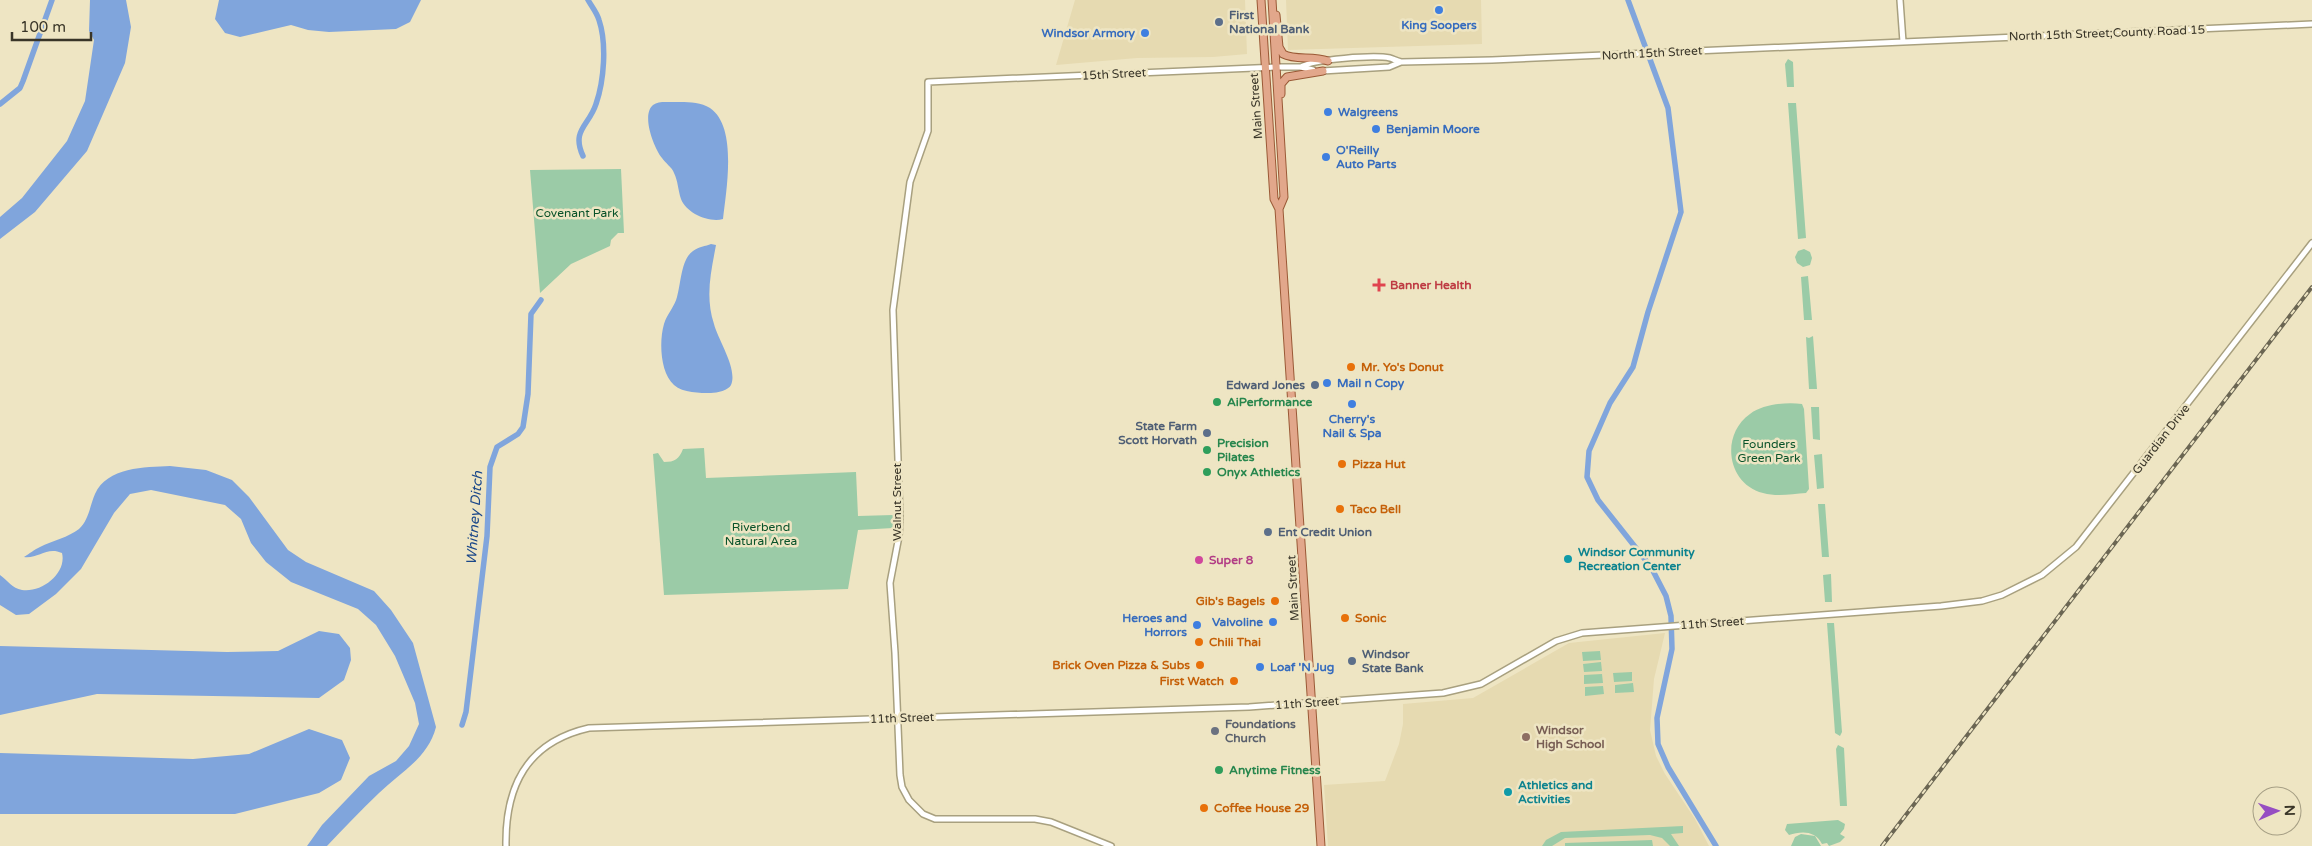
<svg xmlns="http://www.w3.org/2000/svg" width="2312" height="846" viewBox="0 0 2312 846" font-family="'Varela Round',sans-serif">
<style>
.built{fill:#e6dab1}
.green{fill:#9bcba7}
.water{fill:#80a5dc}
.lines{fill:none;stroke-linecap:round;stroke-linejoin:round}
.canal{stroke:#80a5dc;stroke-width:5.5}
.minor-casing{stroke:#a8a07f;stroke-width:8}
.major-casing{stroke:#9a5936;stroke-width:9}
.minor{stroke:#fff;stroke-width:5}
.major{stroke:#e2a78b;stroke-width:7}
.rail-casing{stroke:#6b6653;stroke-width:4}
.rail{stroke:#eee5c3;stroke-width:2;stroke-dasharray:5.5;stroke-linecap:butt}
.shop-dot{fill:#3f7fe0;stroke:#eee5c3;stroke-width:2}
.service-dot{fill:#5c6f8a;stroke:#eee5c3;stroke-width:2}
.health-dot{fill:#e0444e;stroke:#eee5c3;stroke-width:2}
.food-dot{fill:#e8710a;stroke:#eee5c3;stroke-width:2}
.leisure-dot{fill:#2e9e5b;stroke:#eee5c3;stroke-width:2}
.culture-dot{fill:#0f9aa8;stroke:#eee5c3;stroke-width:2}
.hotel-dot{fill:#d1479c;stroke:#eee5c3;stroke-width:2}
.worship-dot{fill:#6b7280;stroke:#eee5c3;stroke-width:2}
.education-dot{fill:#8d6e63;stroke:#eee5c3;stroke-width:2}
.labels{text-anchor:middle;stroke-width:5;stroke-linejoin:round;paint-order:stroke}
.service-label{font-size:12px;font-weight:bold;fill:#4e5e75;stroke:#eee5c3;text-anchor:start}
.shop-label{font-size:12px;font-weight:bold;fill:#366cbe;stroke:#eee5c3;text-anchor:start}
.street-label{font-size:12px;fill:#393528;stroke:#eee5c3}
.park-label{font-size:12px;fill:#085229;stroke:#eee5c3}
.health-label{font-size:12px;font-weight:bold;fill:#be3a42;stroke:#eee5c3;text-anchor:start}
.food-label{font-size:12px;font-weight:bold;fill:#c56008;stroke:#eee5c3;text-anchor:start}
.leisure-label{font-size:12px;font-weight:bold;fill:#27864d;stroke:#eee5c3;text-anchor:start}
.culture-label{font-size:12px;font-weight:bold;fill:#0d838f;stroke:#eee5c3;text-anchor:start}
.hotel-label{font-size:12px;font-weight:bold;fill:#b23c85;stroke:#eee5c3;text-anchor:start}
.worship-label{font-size:12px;font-weight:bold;fill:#5b616d;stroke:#eee5c3;text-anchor:start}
.education-label{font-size:12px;font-weight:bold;fill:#785e54;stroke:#eee5c3;text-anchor:start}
.water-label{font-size:14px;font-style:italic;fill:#1a4789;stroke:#eee5c3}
</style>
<rect width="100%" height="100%" fill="#eee5c3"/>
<!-- built -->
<path class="built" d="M 1075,0 L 1245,0 L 1247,54 L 1213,57 L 1137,58 L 1056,65 Z
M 1286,0 L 1481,0 L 1482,44 L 1288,50 Z
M 1665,633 L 1654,679 L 1650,730 L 1656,756 L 1665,774 L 1695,819 L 1709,846 L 1328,846 L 1324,785 L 1385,781 L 1399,744 L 1403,724 L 1403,704 L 1473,698 L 1569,643 Z"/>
<!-- green -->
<path class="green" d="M 1788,59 L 1793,62 L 1794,87 L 1787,87 L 1785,64 Z
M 1788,103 L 1796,103 L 1806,238 L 1798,239 Z
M 621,169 L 624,233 L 618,233 L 611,240 L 610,246 L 571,264 L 540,293 L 530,170 Z
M 1804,249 L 1810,252 L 1812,258 L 1810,265 L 1803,267 L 1797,263 L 1795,257 L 1798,251 Z
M 1808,276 L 1812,320 L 1804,320 L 1801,277 Z
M 1813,336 L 1817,389 L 1809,389 L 1806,337 L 1809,338 Z
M 1802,404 L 1804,409 L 1809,489 L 1806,493 C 1792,494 1777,497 1763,493 C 1727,484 1720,435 1750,414 C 1763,404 1786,402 1802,404 Z
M 1811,407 L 1819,407 L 1820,440 L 1813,439 Z
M 704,448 L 706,478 L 856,472 L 858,516 L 893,515 L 893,528 L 858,530 L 848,589 L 664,595 L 653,454 L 658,453 L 664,462 C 675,462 679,459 683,449 Z
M 1822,454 L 1824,488 L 1817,489 L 1814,455 Z
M 1818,504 L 1825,504 L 1829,557 L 1822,557 Z
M 1831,574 L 1832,602 L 1825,602 L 1823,575 Z
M 1827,623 L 1834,623 L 1842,732 L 1840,736 L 1835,733 Z
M 1600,651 L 1601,660 L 1583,661 L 1582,652 Z
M 1601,662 L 1602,671 L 1584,672 L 1583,664 Z
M 1632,672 L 1632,681 L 1614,682 L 1613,673 Z
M 1602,674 L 1603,683 L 1584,684 L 1584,675 Z
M 1633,683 L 1634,692 L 1615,693 L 1615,685 Z
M 1603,686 L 1604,694 L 1585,696 L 1585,687 Z
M 1838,745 L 1844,748 L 1847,806 L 1840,806 L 1836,749 Z
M 1838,820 L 1845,824 L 1844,829 L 1840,834 L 1845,837 L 1840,842 L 1829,846 L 1827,843 L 1822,844 C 1815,830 1801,831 1789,835 L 1785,830 L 1787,824 Z
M 1683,826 L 1683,833 L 1671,834 L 1679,846 L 1670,846 L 1662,838 L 1650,835 L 1565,838 L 1552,846 L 1542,846 L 1546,840 L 1561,832 Z
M 1801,834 L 1815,836 L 1821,846 L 1791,846 L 1795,837 Z
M 1652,840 L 1653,846 L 1565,846 L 1565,843 Z"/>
<!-- water -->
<path class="water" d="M 90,0 L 126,0 L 131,27 L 125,63 L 87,151 L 35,212 L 0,239 L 0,217 L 22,198 L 67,141 L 85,101 L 94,40 L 89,31 Z
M 219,0 L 421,0 L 410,22 L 396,29 L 329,32 L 308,30 L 291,25 L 240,37 L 225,33 L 215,19 Z
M 672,102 C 684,102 699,101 710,108 C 738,127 726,191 723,219 C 709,223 686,213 681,199 C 678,190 678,181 674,173 C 672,167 665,163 662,158 C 654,148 641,115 653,105 C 658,101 666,102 672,102 Z
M 711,244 L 716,245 C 711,272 705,297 714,324 C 718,340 738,369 731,385 C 729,390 717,393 711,393 C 700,393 683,393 674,385 C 660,373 659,341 664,324 C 667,314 675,306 677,297 C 681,284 681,259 693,251 C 698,247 706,246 711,244 Z
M 170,466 L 206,470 L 232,480 L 249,497 L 288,550 L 306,562 L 374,591 L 391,610 L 413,643 L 436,727 C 428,758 401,772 379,793 C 361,810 344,828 327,846 L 307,846 L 322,825 L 369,776 L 396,761 L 409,746 L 419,724 L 415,703 L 395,656 L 376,625 L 358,609 L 291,582 L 266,562 L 251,543 L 241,519 L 225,505 L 151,490 L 130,494 L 114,513 L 81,569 L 56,594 L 29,614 L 16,615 L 0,605 L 0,575 C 8,581 12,588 22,590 C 42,593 67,573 62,553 C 47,546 38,559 24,557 C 29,554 35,549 40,547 C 52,541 69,537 79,529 C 89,520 90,505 95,494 C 107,467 145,467 170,466 Z
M 319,631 L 339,634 L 350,648 L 351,660 L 344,680 L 319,698 L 97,694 L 0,715 L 0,646 L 227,652 L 278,651 Z
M 309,729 L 342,740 L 350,758 L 341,780 L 319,793 L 235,814 L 0,814 L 0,753 L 193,759 L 249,754 Z"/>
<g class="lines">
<!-- canal -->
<path class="canal" d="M 1628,0 L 1668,108 L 1681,212 L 1648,312 L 1633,367 L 1610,403 L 1589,451 L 1587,477 L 1598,500 L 1651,567 L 1666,596 L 1671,616 L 1672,649 L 1657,718 L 1658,744 L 1668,767 L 1716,846
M 0,104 L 20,88 L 23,81 L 52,0
M 583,156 C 571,130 589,126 596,104 C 604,81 607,44 599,20 C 597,13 592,7 588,0
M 462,725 L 466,712 L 487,536 L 490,467 L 497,447 L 518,434 L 523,427 L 528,394 L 531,314 L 541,300"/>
<defs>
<path id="minor" d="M 1900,0 L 1903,42
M 1301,67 C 1314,59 1374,55 1390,58 C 1393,59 1397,61 1401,62
M 1322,71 L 1389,67 L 1401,62 L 1492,60 L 2312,24
M 506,846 C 505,786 527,742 589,728 L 1249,707 L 1443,693 L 1481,684 L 1556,641 L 1582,633 L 1941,606 L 1982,601 L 2002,595 L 2042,575 L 2076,547 L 2312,243
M 1111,846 L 1051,822 L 1035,819 L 935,819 L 923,814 L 909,800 L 902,787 L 900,775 L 895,653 L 890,583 L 899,536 L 900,519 L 893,310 L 910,182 L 928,131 L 928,82 L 1275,67 L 1301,67 L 1313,70"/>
<path id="major" d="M 1261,0 L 1274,199 L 1279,209
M 1272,0 L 1284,197 L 1279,209 L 1321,846
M 1276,15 L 1279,47 L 1283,54 C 1296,61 1312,55 1328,61
M 1281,94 L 1281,84 L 1287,77 L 1323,71"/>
</defs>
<!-- minor casing -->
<use href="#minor" class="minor-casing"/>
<!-- major casing -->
<use href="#major" class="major-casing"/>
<!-- minor -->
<use href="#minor" class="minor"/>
<!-- major -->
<use href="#major" class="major"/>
<defs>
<path id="rail" d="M 1882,846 L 2312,287"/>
</defs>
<!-- rail casing -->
<use href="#rail" class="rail-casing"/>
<!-- rail -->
<use href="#rail" class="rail"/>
</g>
<!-- markers -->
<g class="shop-dot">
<circle cx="1439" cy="10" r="5"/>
<circle cx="1145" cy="33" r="5"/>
<circle cx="1328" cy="112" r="5"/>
<circle cx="1376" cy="129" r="5"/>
<circle cx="1326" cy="157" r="5"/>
<circle cx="1327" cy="383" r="5"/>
<circle cx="1352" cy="404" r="5"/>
<circle cx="1273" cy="622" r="5"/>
<circle cx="1197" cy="625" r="5"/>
<circle cx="1260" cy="667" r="5"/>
</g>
<g class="service-dot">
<circle cx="1219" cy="22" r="5"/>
<circle cx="1315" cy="385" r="5"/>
<circle cx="1207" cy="433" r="5"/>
<circle cx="1268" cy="532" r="5"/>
<circle cx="1352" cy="661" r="5"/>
</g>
<path class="health-dot" d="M1376.5 277.5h5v5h5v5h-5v5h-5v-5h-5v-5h5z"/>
<g class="food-dot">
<circle cx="1351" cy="367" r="5"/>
<circle cx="1342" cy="464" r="5"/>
<circle cx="1340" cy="509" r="5"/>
<circle cx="1275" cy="601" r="5"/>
<circle cx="1345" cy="618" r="5"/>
<circle cx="1199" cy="642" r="5"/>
<circle cx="1200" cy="665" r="5"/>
<circle cx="1234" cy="681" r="5"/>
<circle cx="1204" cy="808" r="5"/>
</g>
<g class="leisure-dot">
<circle cx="1217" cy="402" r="5"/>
<circle cx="1207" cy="450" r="5"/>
<circle cx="1207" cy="472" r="5"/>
<circle cx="1219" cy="770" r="5"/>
</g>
<g class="culture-dot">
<circle cx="1568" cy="559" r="5"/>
<circle cx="1508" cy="792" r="5"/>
</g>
<circle class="hotel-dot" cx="1199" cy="560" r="5"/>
<circle class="worship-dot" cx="1215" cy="731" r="5"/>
<circle class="education-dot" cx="1526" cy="737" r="5"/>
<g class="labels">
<!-- service labels -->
<g class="service-label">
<text x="1229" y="19">First<tspan x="1229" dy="14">National Bank</tspan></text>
<text x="1305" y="389" text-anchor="end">Edward Jones</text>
<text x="1197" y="430" text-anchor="end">State Farm<tspan x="1197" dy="14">Scott Horvath</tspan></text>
<text x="1278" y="536">Ent Credit Union</text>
<text x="1362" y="658">Windsor<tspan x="1362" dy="14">State Bank</tspan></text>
</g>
<!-- shop labels -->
<g class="shop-label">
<text x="1439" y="29" text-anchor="middle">King Soopers</text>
<text x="1135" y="37" text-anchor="end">Windsor Armory</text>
<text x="1338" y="116">Walgreens</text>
<text x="1386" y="133">Benjamin Moore</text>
<text x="1336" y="154">O'Reilly<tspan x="1336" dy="14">Auto Parts</tspan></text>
<text x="1337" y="387">Mail n Copy</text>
<text x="1352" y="423" text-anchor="middle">Cherry's<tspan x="1352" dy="14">Nail &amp; Spa</tspan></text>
<text x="1187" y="622" text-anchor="end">Heroes and<tspan x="1187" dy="14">Horrors</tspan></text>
<text x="1263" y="626" text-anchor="end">Valvoline</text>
<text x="1270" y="671">Loaf 'N Jug</text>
</g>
<!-- street labels -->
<g class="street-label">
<text transform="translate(2107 33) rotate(-2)" y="4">North 15th Street;County Road 15</text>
<text transform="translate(1652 53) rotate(-3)" y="4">North 15th Street</text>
<text transform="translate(1114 74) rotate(-3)" y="4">15th Street</text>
<text transform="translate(1256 106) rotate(-94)" y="4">Main Street</text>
<text transform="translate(2161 439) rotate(-52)" y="4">Guardian Drive</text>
<text transform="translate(897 502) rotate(-90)" y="4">Walnut Street</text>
<text transform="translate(1293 588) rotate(-93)" y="4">Main Street</text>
<text transform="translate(1712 623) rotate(-4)" y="4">11th Street</text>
<text transform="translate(1307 703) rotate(-4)" y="4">11th Street</text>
<text transform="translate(902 718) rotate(-2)" y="4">11th Street</text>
</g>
<!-- park labels -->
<g class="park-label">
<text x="577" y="217">Covenant Park</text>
<text x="1769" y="448">Founders<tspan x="1769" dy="14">Green Park</tspan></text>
<text x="761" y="531">Riverbend<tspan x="761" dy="14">Natural Area</tspan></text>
</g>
<!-- health labels -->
<g class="health-label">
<text x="1390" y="289">Banner Health</text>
</g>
<!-- food labels -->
<g class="food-label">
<text x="1361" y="371">Mr. Yo's Donut</text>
<text x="1352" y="468">Pizza Hut</text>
<text x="1350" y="513">Taco Bell</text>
<text x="1265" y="605" text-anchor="end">Gib's Bagels</text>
<text x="1355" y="622">Sonic</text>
<text x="1209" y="646">Chili Thai</text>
<text x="1190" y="669" text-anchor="end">Brick Oven Pizza &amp; Subs</text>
<text x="1224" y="685" text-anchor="end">First Watch</text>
<text x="1214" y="812">Coffee House 29</text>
</g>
<!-- leisure labels -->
<g class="leisure-label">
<text x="1227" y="406">AiPerformance</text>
<text x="1217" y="447">Precision<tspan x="1217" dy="14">Pilates</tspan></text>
<text x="1217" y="476">Onyx Athletics</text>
<text x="1229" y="774">Anytime Fitness</text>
</g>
<!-- culture labels -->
<g class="culture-label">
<text x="1578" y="556">Windsor Community<tspan x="1578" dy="14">Recreation Center</tspan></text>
<text x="1518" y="789">Athletics and<tspan x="1518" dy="14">Activities</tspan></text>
</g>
<!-- hotel labels -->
<g class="hotel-label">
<text x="1209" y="564">Super 8</text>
</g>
<!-- worship labels -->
<g class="worship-label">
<text x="1225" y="728">Foundations<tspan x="1225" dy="14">Church</tspan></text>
</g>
<!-- education labels -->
<g class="education-label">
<text x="1536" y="734">Windsor<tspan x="1536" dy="14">High School</tspan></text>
</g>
<!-- water labels -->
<g class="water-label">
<text transform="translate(474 518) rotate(-86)" y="5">Whitney Ditch</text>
</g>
</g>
<!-- north arrow -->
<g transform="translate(2277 811) rotate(88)"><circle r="24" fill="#eee5c3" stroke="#a69f85"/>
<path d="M0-4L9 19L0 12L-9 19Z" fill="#964ec2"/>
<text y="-8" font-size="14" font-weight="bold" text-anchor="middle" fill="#393528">N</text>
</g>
<!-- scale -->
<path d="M12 32v8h79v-8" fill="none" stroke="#393528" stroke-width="2.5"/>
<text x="20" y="32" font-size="15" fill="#393528" stroke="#eee5c3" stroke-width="4" paint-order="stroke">100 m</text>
</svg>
